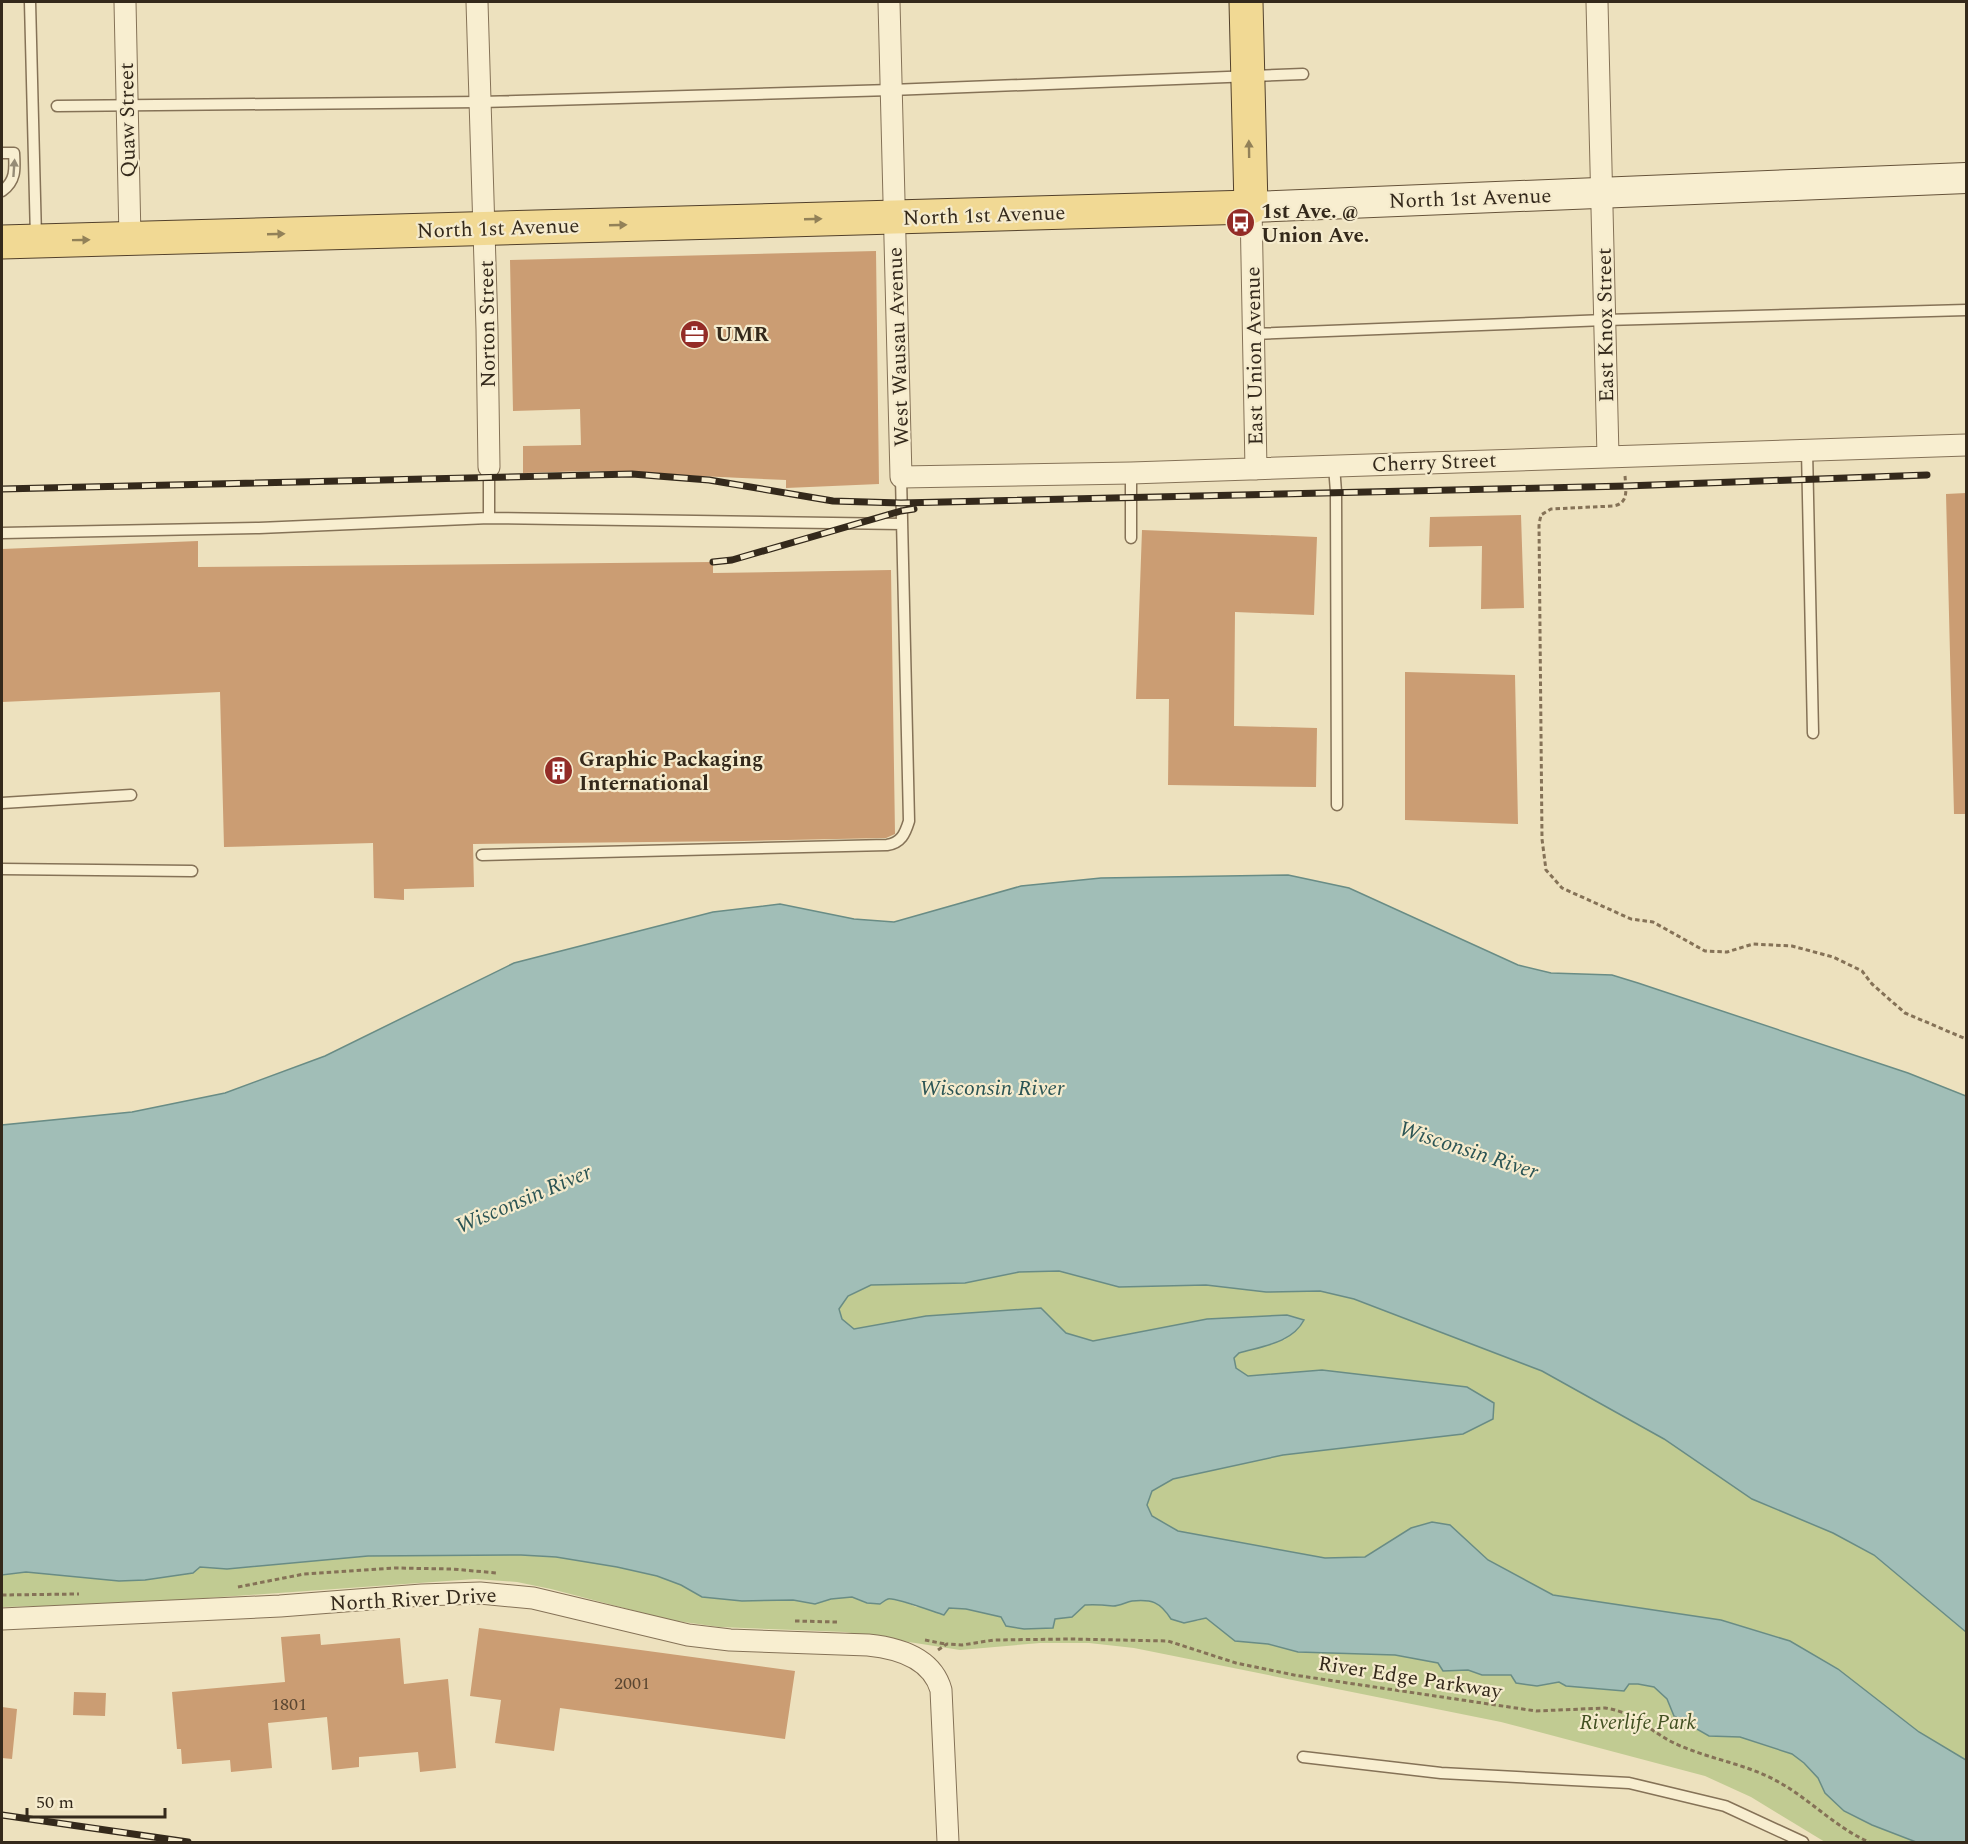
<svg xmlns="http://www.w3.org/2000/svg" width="1968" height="1844" viewBox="0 0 1968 1844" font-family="Spectral,serif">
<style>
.green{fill:#c1cb92}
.water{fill:#a1beb7;stroke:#698c85;stroke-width:1.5}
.building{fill:#cb9d73}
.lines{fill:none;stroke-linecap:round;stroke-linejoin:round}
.lane-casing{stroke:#857257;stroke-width:13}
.street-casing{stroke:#857257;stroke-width:23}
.secondary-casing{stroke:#66533a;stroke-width:32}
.primary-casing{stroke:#52402b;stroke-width:35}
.path{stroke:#857257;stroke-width:3;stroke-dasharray:4.5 3;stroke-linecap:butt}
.lane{stroke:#f8eed0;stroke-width:10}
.street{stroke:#f8eed0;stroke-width:21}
.secondary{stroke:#f8eed0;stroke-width:30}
.primary{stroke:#f1d994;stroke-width:33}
.rail-casing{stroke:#34291b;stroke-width:7}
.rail{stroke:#f5ebcd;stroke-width:4.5;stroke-dasharray:14;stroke-linecap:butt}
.oneway{fill:#928158}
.oneway2{fill:#968c76}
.labels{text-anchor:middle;stroke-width:4.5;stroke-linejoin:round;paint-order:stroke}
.number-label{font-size:18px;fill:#5a4631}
.street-label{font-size:21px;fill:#34291b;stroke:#f5ebcd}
.poi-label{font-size:21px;font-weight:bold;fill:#34291b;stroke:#f5ebcd;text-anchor:start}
.park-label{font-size:21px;font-style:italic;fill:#425022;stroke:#f5ebcd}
.water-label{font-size:22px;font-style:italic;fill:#2b5454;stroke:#f5ebcd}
</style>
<rect width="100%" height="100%" fill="#ede1be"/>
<!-- green -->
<path class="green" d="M 1059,1271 L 1119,1287 L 1206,1285 L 1266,1292 L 1320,1291 L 1354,1299 L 1542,1371 L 1664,1439 L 1752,1499 L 1833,1533 L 1874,1555 L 1966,1632 L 1966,1760 L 1919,1732 L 1838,1669 L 1790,1641 L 1721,1620 L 1553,1595 L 1488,1560 L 1450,1525 L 1412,1528 L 1365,1557 L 1325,1558 L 1178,1531 L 1152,1516 L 1147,1504 L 1151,1491 L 1173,1479 L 1283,1455 L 1322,1370 L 1248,1376 L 1236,1368 L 1234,1358 L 1239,1353 L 1286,1339 L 1207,1319 L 1093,1341 L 1066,1333 L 1041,1308 L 926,1316 L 854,1329 L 842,1319 L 838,1309 L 848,1296 L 871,1285 L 965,1283 L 1019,1272 Z
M 521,1555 L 556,1557 L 618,1567 L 657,1576 L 681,1585 L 702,1597 L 742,1601 L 793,1600 L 815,1604 L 831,1599 L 852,1597 L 867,1603 L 888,1599 L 899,1599 L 916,1607 L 966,1609 L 1001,1617 L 1055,1619 L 1072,1617 L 1085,1605 C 1095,1604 1104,1605 1113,1606 C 1119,1606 1126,1602 1132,1601 C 1152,1599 1160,1602 1171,1619 L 1197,1621 L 1206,1618 L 1235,1641 L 1268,1644 L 1298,1652 L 1395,1655 L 1439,1663 L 1454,1671 L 1468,1670 L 1482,1675 L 1512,1675 L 1537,1686 L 1559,1682 L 1566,1686 L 1624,1691 L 1629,1684 L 1638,1684 L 1654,1687 L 1697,1728 L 1709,1736 L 1740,1737 L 1792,1754 L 1804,1763 L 1818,1778 L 1825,1793 L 1872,1825 L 1916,1842 L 1825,1842 L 1751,1797 L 1705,1776 L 1501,1722 L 1134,1648 L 1089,1643 L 1040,1643 L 960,1650 L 845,1632 L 719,1627 L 670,1620 L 551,1589 L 517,1582 L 475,1579 L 123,1604 L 2,1607 L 2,1575 L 26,1572 L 145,1580 L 200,1567 L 227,1569 L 368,1556 Z"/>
<!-- water -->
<path class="water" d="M 1288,875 L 1349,888 L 1518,965 L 1551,973 L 1612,975 L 1638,983 L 1908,1073 L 1966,1096 L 1966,1632 L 1874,1555 L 1833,1533 L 1752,1499 L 1664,1439 L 1542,1371 L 1354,1299 L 1320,1291 L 1266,1292 L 1206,1285 L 1119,1287 L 1059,1271 L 1019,1272 L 965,1283 L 871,1285 L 848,1296 L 839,1309 L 842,1319 L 854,1329 L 926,1316 L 1041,1308 L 1066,1333 L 1093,1341 L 1207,1319 L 1287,1315 L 1304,1320 C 1292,1343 1263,1346 1239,1353 L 1234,1358 L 1236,1368 L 1248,1376 L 1322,1370 L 1467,1387 L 1494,1403 L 1493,1419 L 1463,1434 L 1283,1455 L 1173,1479 L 1152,1491 L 1147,1505 L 1152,1516 L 1178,1531 L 1325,1558 L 1365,1557 L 1411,1528 L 1432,1522 L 1450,1525 L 1488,1560 L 1553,1595 L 1721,1620 L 1790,1641 L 1838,1669 L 1919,1732 L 1966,1760 L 1966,1842 L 1916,1842 L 1872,1825 L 1844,1811 L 1825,1793 L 1818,1778 L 1804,1763 L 1792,1754 L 1740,1737 L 1709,1736 L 1674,1716 L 1667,1699 L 1654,1687 L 1638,1684 L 1629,1684 L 1624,1691 L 1566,1686 L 1559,1682 L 1537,1686 L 1516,1683 L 1511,1675 L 1482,1675 L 1468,1670 L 1443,1671 L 1438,1663 L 1395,1655 L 1298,1652 L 1268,1644 L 1235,1641 L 1206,1618 L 1184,1623 L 1171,1619 C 1160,1602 1152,1599 1132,1601 C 1126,1602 1120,1606 1113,1606 C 1104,1605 1095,1604 1085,1605 L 1072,1617 L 1055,1619 L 1053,1628 L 1024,1629 L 1006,1626 L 1001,1617 L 966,1609 L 949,1608 L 944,1615 C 934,1612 894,1597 888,1599 C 885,1600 883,1602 880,1604 L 867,1603 L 852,1597 L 831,1599 L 815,1604 L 793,1600 L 742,1601 L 702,1597 L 681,1585 L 657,1576 L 617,1567 L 556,1557 L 521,1555 L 368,1556 L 227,1569 L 200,1567 L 193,1573 L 145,1580 L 119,1581 L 26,1572 L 2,1575 L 2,1125 L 132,1112 L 225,1093 L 325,1056 L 514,963 L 713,912 L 780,904 L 854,919 L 894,922 L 1021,886 L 1101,878 Z"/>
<!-- building -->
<path class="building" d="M 876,251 L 879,484 L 786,488 L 786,480 L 590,471 L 523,473 L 523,446 L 581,445 L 580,409 L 513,411 L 510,260 Z
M 1966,493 L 1966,814 L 1954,814 L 1946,494 Z
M 1521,515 L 1524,608 L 1481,609 L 1482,546 L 1429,547 L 1430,517 Z
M 1142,530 L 1317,537 L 1314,615 L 1235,612 L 1234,726 L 1317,728 L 1316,787 L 1168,785 L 1169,699 L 1136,699 Z
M 198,541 L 198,567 L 713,562 L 713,573 L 891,570 L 895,834 L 886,838 L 743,841 L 473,844 L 474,887 L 404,889 L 404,900 L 374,898 L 373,843 L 224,847 L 220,692 L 2,702 L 2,549 Z
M 1405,672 L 1515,675 L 1518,824 L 1405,820 Z
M 479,1628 L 795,1671 L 785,1739 L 560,1708 L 554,1751 L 495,1743 L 501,1700 L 470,1696 Z
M 320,1634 L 321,1645 L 400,1638 L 404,1684 L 448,1679 L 456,1768 L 420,1772 L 418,1752 L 359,1757 L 359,1767 L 332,1770 L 327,1717 L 268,1723 L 272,1768 L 231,1772 L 230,1760 L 182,1764 L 181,1749 L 177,1749 L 172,1692 L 285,1682 L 281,1637 Z
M 74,1692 L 106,1693 L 105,1716 L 73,1715 Z
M 2,1707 L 17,1709 L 12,1759 L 2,1758 Z"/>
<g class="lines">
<defs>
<path id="lane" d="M 30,2 L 36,238
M 57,106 L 481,102 L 891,90 L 1303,74
M 2,153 L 14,153 C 15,169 16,181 2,191
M 1254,334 L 1605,320 L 1966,310
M 1807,450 L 1813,733
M 1334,466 L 1336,492 L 1337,805
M 1131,473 L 1131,538
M 489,518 L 489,467
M 2,533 L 259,528 L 489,518 L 902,524
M 2,803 L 131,795
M 482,855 L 887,845 C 901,843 905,834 909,821 L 901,477
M 2,869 L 192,871
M 1303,1757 L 1441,1773 L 1629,1783 L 1725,1806 L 1803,1842"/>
<path id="street" d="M 125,2 L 130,239
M 477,2 L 487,329 L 489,467
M 889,2 L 901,477 L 1131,473 L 1966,445
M 1597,2 L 1608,456
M 1251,207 L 1256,469
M 2,1619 L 280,1606 L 422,1595 L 480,1593 L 533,1598 L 688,1635 L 730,1640 L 868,1645 C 898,1648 932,1658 941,1690 L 948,1842"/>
<path id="secondary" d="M 1251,207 L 1966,178"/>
<path id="primary" d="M 2,242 L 1251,207 L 1246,2"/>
</defs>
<!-- lane casing -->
<use href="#lane" class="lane-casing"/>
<!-- street casing -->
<use href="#street" class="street-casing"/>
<!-- secondary casing -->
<use href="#secondary" class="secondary-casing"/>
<!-- primary casing -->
<use href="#primary" class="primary-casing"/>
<!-- path -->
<path class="path" d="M 1625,476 C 1626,489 1629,504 1613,506 L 1551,509 L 1541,515 L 1539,524 L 1542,839 L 1546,870 L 1562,888 L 1631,919 L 1653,922 L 1705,951 L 1727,952 L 1753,944 L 1792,946 L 1833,957 L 1862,971 L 1872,984 L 1905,1013 L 1966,1039
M 238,1587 L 304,1574 L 395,1568 L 452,1569 L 497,1573
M 2,1595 L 79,1594
M 795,1621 L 837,1622
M 925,1640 L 945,1644
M 938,1650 L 947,1644 L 962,1645 L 994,1640 L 1070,1639 L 1168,1641 L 1236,1663 L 1294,1675 L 1536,1711 L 1605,1708 C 1631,1711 1648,1729 1670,1741 C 1703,1758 1740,1762 1773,1779 C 1807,1796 1834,1827 1869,1842"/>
<!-- lane -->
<use href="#lane" class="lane"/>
<!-- street -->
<use href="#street" class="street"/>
<!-- secondary -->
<use href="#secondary" class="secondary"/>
<!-- primary -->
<use href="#primary" class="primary"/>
<defs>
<path id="rail" d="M 2,489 L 632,474 L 709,480 L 833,501 L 901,503 L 1626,486 L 1927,475
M 713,562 L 732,560 L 901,511 L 914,509
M 2,1815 L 188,1842"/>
</defs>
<!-- rail casing -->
<use href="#rail" class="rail-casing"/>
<!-- rail -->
<use href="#rail" class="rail"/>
</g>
<!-- one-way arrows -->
<defs><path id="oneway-solid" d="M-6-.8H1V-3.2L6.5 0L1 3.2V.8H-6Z" transform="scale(1.5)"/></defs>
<g class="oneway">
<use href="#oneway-solid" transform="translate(1249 149) rotate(-91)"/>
<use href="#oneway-solid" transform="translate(813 219) rotate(-2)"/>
<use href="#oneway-solid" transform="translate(618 225) rotate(-2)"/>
<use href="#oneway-solid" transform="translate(276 234) rotate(-2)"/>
<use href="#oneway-solid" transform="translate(81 240) rotate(-1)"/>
</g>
<use class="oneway2" href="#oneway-solid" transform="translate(14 168) rotate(-86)"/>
<!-- icons -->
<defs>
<symbol id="bus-disc" viewBox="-11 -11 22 22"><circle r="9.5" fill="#932c27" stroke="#f5ebcd"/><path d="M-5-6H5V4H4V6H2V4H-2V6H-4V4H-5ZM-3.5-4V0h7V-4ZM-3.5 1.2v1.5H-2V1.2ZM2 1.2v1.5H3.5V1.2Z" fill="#fff"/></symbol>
<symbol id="office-disc" viewBox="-11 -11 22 22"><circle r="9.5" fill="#932c27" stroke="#f5ebcd"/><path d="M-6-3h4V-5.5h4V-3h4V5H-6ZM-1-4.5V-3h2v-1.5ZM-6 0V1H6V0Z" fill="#fff"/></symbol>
<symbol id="building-disc" viewBox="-11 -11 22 22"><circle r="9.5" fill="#932c27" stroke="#f5ebcd"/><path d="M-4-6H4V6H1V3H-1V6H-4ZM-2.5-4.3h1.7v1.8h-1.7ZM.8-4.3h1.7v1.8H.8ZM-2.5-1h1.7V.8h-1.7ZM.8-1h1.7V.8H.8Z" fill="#fff"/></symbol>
</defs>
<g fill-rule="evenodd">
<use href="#bus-disc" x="1224" y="206" width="33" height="33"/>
<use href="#office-disc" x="678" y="318" width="33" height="33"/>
<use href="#building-disc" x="542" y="754" width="33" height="33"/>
</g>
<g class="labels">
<!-- number labels -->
<g class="number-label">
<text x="632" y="1689">2001</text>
<text x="289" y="1710">1801</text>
</g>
<!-- street labels -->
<g class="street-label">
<text transform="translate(127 120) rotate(-91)" y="7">Quaw Street</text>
<text transform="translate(1470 198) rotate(-2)" y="7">North 1st Avenue</text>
<text transform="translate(984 215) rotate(-2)" y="7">North 1st Avenue</text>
<text transform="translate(498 228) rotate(-2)" y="7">North 1st Avenue</text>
<text transform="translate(487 324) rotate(-91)" y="7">Norton Street</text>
<text transform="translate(1605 325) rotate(-91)" y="7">East Knox Street</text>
<text transform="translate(898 347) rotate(-92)" y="7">West Wausau Avenue</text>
<text transform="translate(1254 356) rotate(-91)" y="7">East Union Avenue</text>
<text transform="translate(1434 462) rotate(-2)" y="7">Cherry Street</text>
<text transform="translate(413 1599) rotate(-3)" y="7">North River Drive</text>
<text transform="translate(1410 1677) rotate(9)" y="7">River Edge Parkway</text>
</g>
<!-- poi labels -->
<g class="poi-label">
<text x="1261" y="218">1st Ave. @<tspan x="1261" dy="24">Union Ave.</tspan></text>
<text x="715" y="341">UMR</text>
<text x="579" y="766">Graphic Packaging<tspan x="579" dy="24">International</tspan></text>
</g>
<!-- park labels -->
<g class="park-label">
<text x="1638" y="1729">Riverlife Park</text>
</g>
<!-- water labels -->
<g class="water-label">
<text x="992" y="1095">Wisconsin River</text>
<text transform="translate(1469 1149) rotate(18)" y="8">Wisconsin River</text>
<text transform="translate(523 1198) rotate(-23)" y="8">Wisconsin River</text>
</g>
</g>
<!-- border -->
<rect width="1968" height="1844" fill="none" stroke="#34291b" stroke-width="6"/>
<!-- scale -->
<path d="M27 1808v9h138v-9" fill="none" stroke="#34291b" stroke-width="3"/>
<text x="36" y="1808" font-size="18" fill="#34291b" stroke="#f5ebcd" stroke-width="4.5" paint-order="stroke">50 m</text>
</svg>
